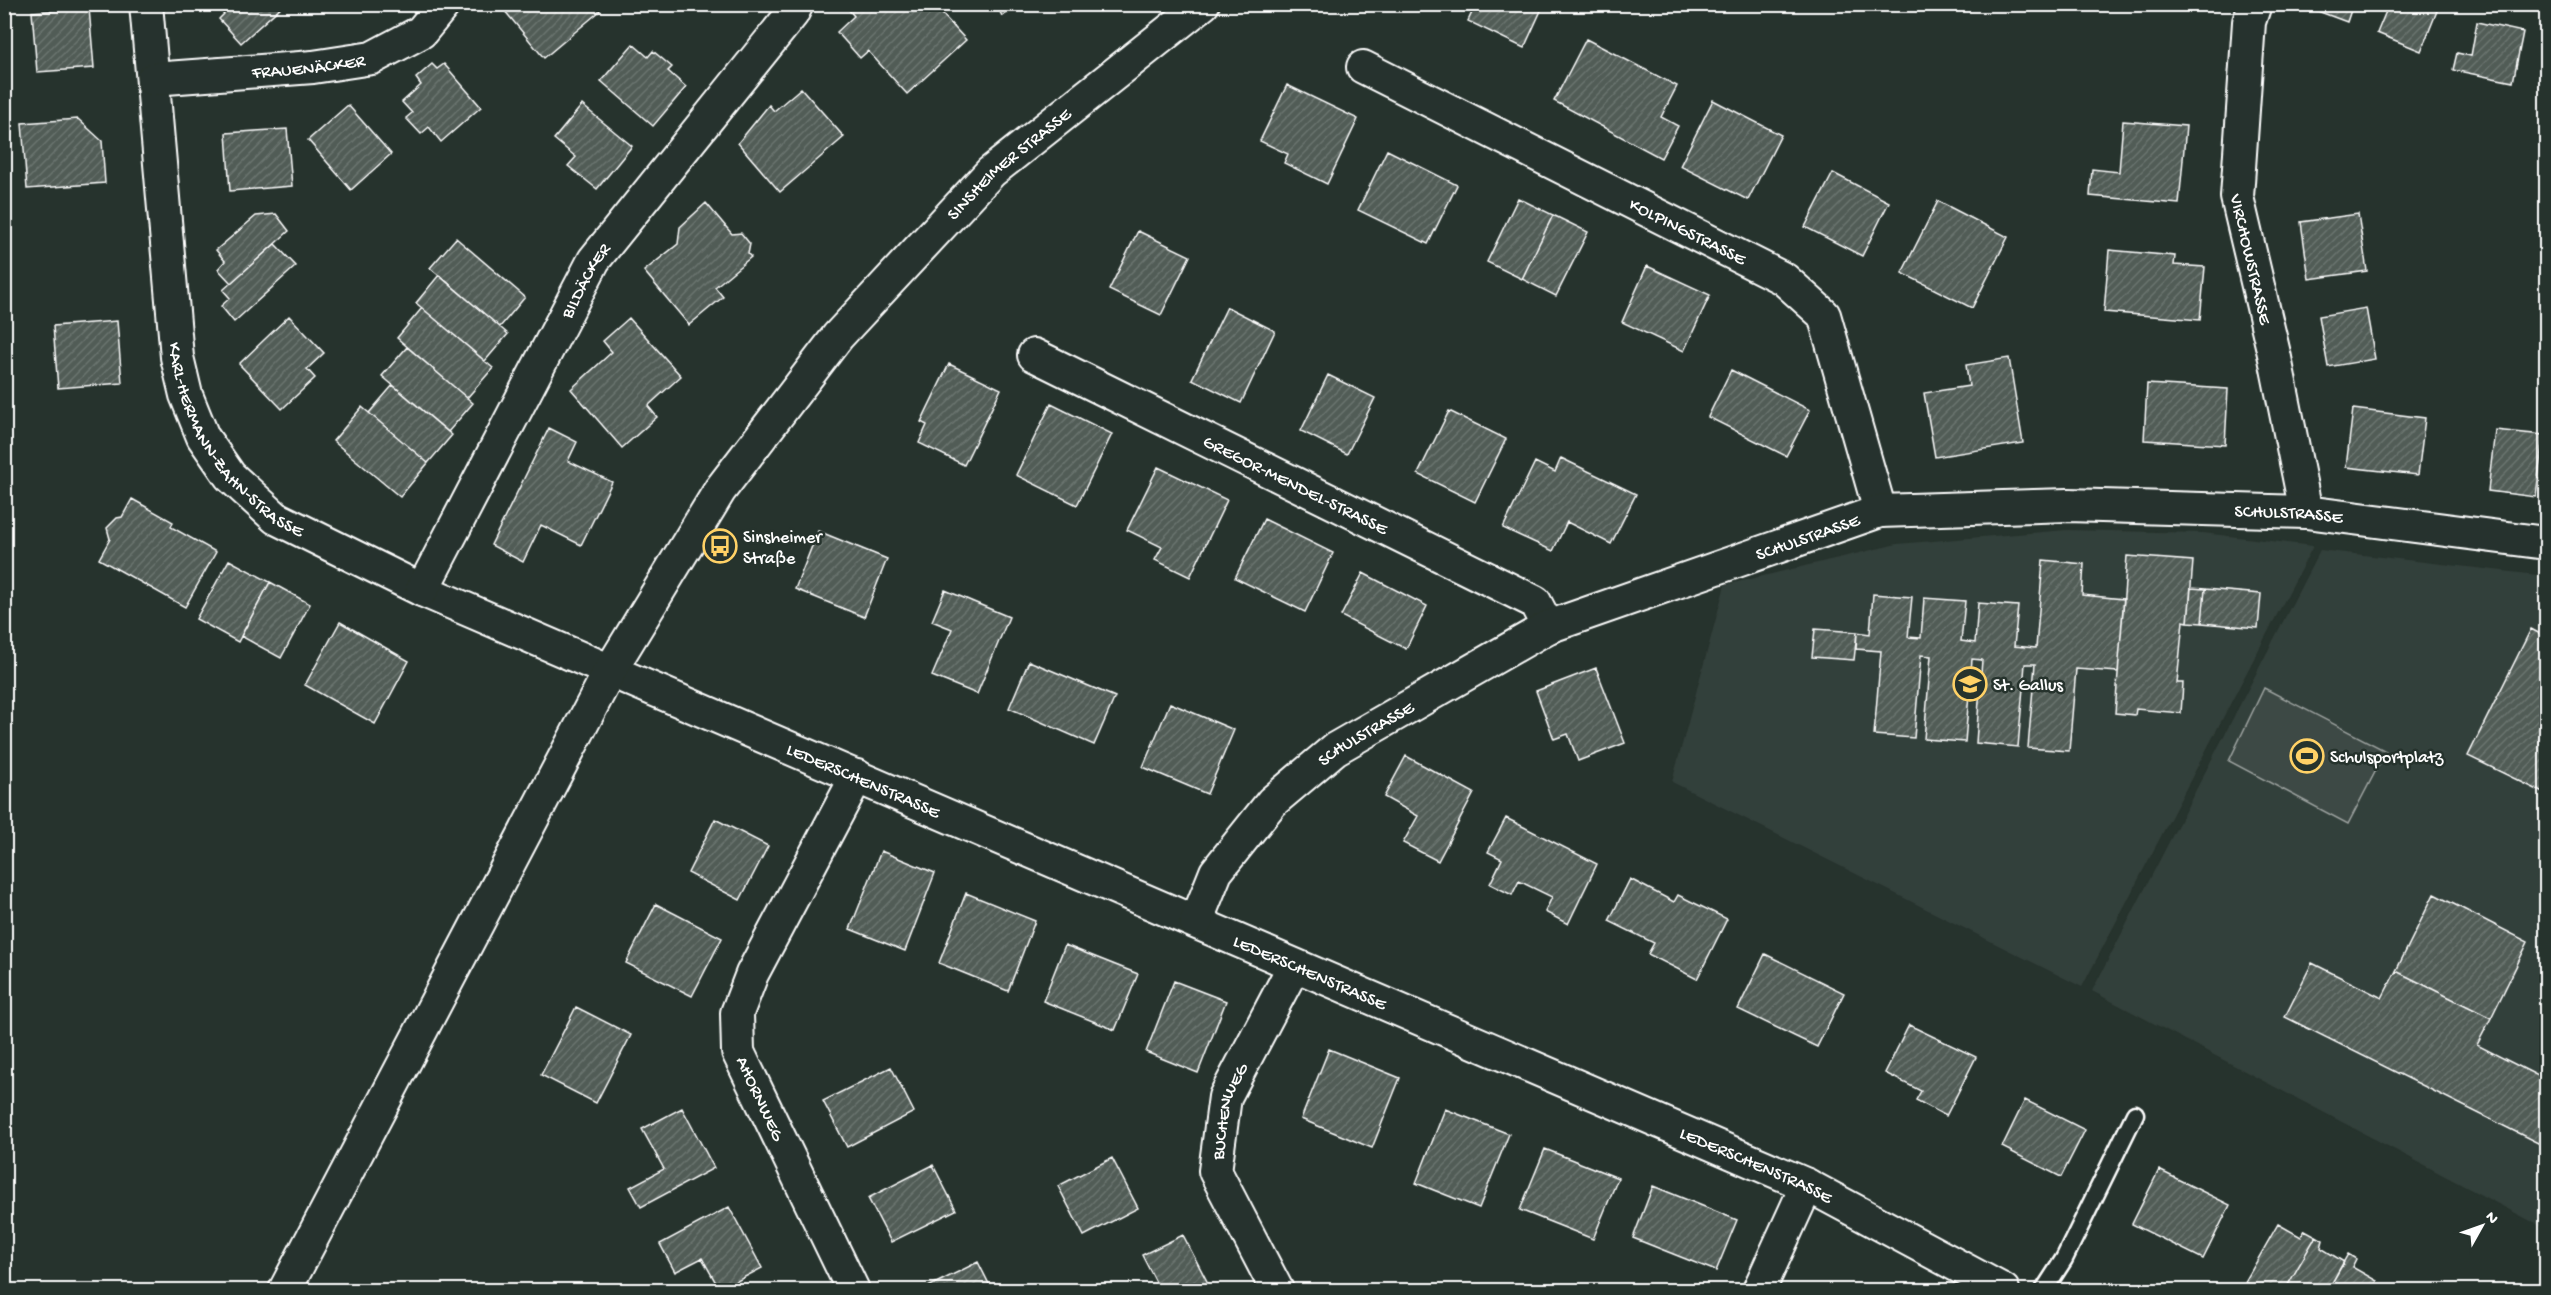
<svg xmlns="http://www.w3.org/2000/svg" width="2551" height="1295" viewBox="0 0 2551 1295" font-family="'Gochi Hand',sans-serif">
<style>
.built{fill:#333f3a}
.green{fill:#3e4944;stroke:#9ea4a2;stroke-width:1.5}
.building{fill:url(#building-hatch);stroke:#fff;stroke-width:1.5}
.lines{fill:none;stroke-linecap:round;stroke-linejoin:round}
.service-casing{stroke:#fff;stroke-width:21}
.minor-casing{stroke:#fff;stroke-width:36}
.service{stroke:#26332d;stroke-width:16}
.minor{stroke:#26332d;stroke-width:32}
.labels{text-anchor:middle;stroke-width:5;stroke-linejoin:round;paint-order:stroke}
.street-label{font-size:18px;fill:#fff;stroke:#26332d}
.poi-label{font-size:18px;fill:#fff;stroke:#26332d;text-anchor:start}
</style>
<defs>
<pattern id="building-hatch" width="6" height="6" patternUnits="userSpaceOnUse" patternTransform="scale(1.5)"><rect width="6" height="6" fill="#515c57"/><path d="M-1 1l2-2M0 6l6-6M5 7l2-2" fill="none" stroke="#6b7470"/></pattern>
</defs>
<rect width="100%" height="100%" fill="#26332d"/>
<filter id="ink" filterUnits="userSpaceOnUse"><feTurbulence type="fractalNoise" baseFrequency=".0167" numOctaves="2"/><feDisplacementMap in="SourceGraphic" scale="12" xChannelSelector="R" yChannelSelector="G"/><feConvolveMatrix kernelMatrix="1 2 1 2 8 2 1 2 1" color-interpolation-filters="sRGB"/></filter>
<g filter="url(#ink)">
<!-- built -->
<path class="built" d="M 2066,530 L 2203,533 L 2313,546 L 2082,987 L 1672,782 L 1725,585 L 1897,544 Z
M 2320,550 L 2546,576 L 2546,1229 L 2092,991 Z"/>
<!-- green -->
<path class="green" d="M 2264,688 L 2386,751 L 2348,824 L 2229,761 Z"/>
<!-- building -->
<path class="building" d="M 216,4 L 281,4 L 282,6 L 241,43 L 219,19 L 224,14 Z
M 499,4 L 594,4 L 600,11 L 544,58 Z
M 855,4 L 933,4 L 966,40 L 907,94 L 868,51 L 860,58 L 837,32 L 854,16 L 849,10 Z
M 996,4 L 1024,4 L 1002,16 Z
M 1476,4 L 1544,4 L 1524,48 L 1468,21 Z
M 2299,4 L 2353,4 L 2347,22 Z
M 2389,4 L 2439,6 L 2421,51 L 2377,33 Z
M 89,8 L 94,68 L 37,72 L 32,12 Z
M 2477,22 L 2523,32 L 2513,82 L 2453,70 L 2457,53 L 2471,56 Z
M 1586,39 L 1677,86 L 1661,117 L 1678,126 L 1661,158 L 1554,101 Z
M 633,44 L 648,57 L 653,51 L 672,67 L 668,71 L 686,87 L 653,126 L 601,81 Z
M 432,64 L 437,69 L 444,64 L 481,107 L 441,142 L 429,127 L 421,134 L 406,118 L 412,113 L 402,102 L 421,85 L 416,78 Z
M 1287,85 L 1358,119 L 1327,184 L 1284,163 L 1288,154 L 1260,141 Z
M 801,88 L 844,137 L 780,192 L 738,143 L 769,105 L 774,111 Z
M 1713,100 L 1781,135 L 1748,200 L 1680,166 Z
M 348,105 L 391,154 L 351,190 L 308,140 Z
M 582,105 L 632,146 L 597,189 L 568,166 L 576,157 L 554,139 Z
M 78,119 L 102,141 L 105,183 L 27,189 L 22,123 Z
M 2123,121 L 2186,126 L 2179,204 L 2090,196 L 2092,169 L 2119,172 Z
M 287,129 L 292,186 L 230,191 L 226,133 Z
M 1387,150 L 1457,185 L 1428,244 L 1358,210 Z
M 1833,173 L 1889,202 L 1862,256 L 1805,227 Z
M 1518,198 L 1553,215 L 1522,279 L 1487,262 Z
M 1938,201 L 2008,237 L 1972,308 L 1902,273 Z
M 706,203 L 732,234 L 741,233 L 750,244 L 748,254 L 751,257 L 715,287 L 723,297 L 689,325 L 644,271 L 678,244 L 680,227 Z
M 276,214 L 289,231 L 231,283 L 218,269 L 225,261 L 216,250 L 256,216 Z
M 2358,214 L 2367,271 L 2309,279 L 2301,222 Z
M 1553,215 L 1588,232 L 1556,296 L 1522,279 Z
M 1138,231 L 1190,256 L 1161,315 L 1109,290 Z
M 456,238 L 525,297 L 500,327 L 430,268 Z
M 275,244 L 296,266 L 234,322 L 221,306 L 230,298 L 223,290 Z
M 2109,250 L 2175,256 L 2174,265 L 2205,267 L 2200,320 L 2104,312 Z
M 1647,266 L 1710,295 L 1684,351 L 1622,322 Z
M 439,275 L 508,334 L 485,361 L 416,303 Z
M 1227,307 L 1275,331 L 1241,403 L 1192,379 Z
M 422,308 L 493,368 L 467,398 L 397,338 Z
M 2366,308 L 2375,359 L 2328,367 L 2319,316 Z
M 289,316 L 324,353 L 307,369 L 315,378 L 282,409 L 239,364 Z
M 629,318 L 681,376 L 648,406 L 657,417 L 622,448 L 571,389 L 612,352 L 603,341 Z
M 117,321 L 122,383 L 58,388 L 53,326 Z
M 407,347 L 473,403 L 448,432 L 382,376 Z
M 2009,358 L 2023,443 L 1935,457 L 1924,393 L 1969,386 L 1966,365 Z
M 949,364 L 1001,389 L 964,465 L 919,443 L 927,425 L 921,422 Z
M 1731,370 L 1810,410 L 1786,456 L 1708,417 Z
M 1328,375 L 1375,398 L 1347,454 L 1301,431 Z
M 2147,384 L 2228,389 L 2225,445 L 2144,440 Z
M 393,385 L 452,435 L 428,463 L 369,413 Z
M 1051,404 L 1112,434 L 1077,505 L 1016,475 Z
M 362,407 L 428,463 L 400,497 L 333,441 Z
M 2353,409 L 2425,418 L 2418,475 L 2346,467 Z
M 1449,411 L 1506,439 L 1475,502 L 1418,474 Z
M 549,428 L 577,442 L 568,461 L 612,482 L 581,545 L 541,525 L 523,562 L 491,545 Z
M 2495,430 L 2543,435 L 2536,497 L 2488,491 Z
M 1561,458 L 1636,494 L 1611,544 L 1567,522 L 1553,551 L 1503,528 L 1535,462 L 1555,472 Z
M 1158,467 L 1227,500 L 1190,577 L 1155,560 L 1162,547 L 1127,530 Z
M 132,499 L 173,522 L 171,527 L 216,552 L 185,607 L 99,559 L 110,539 L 107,528 L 117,518 L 122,517 Z
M 1264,519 L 1333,553 L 1305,612 L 1235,578 Z
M 818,531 L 887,559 L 864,617 L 795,589 Z
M 2127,556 L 2193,561 L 2188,622 L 2183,621 L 2177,683 L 2183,683 L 2181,713 L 2136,709 L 2135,715 L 2115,713 Z
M 229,560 L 270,582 L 238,642 L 196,619 Z
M 2043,560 L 2084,564 L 2082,595 L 2124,599 L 2118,672 L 2076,669 L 2069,751 L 2028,748 L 2035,664 L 2025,664 L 2018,747 L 1976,743 L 1982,660 L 1972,659 L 1965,742 L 1924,739 L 1931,656 L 1921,655 L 1914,738 L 1874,735 L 1881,651 L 1856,649 L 1857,632 L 1870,634 L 1873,594 L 1912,597 L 1908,637 L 1921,638 L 1924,598 L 1965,601 L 1961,641 L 1975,643 L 1978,603 L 2018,606 L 2014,646 L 2036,648 Z
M 1363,573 L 1427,606 L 1406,649 L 1341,616 Z
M 270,582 L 310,604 L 281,658 L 241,636 Z
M 2191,588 L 2205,589 L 2202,623 L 2188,622 Z
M 2205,589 L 2261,594 L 2258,628 L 2202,623 Z
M 945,590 L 1009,617 L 977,694 L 932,676 L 952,629 L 932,621 Z
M 340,622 L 409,661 L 375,724 L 305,685 Z
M 1815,629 L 1857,632 L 1854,660 L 1812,657 Z
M 2531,629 L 2546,637 L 2546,794 L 2468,756 Z
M 1029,661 L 1115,697 L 1094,745 L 1009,708 Z
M 1596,668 L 1625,743 L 1578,761 L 1568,734 L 1554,739 L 1536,691 Z
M 1170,703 L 1234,730 L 1207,794 L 1143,767 Z
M 1406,756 L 1474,793 L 1438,861 L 1403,843 L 1418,816 L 1384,797 Z
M 1506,818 L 1597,864 L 1568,924 L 1545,912 L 1552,897 L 1519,881 L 1512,895 L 1490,884 L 1502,859 L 1488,852 Z
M 715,819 L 768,846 L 740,900 L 688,873 Z
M 881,851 L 935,873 L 905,951 L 850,929 Z
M 1630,879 L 1674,902 L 1678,895 L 1727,919 L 1697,979 L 1648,954 L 1654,943 L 1609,921 Z
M 966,893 L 1035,921 L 1008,991 L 939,963 Z
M 2434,894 L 2528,942 L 2491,1018 L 2396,971 Z
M 656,904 L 722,938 L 692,996 L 626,963 Z
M 1065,945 L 1138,974 L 1115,1030 L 1043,1001 Z
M 1765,954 L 1844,993 L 1817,1047 L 1738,1009 Z
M 2312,963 L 2382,998 L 2396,971 L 2491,1018 L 2477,1045 L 2546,1080 L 2546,1147 L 2285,1017 Z
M 1174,981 L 1226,1001 L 1198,1073 L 1146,1052 Z
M 576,1007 L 631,1035 L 596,1103 L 541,1075 Z
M 1909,1025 L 1976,1057 L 1946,1116 L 1916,1100 L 1921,1091 L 1885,1073 Z
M 1329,1049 L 1400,1078 L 1372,1148 L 1301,1119 Z
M 891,1067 L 914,1112 L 847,1147 L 823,1101 Z
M 2025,1100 L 2085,1130 L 2061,1177 L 2002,1147 Z
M 682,1108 L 714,1168 L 641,1207 L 630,1187 L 664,1169 L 642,1129 Z
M 1445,1109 L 1509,1134 L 1479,1208 L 1416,1183 Z
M 1545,1149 L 1618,1178 L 1593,1239 L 1520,1210 Z
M 1112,1158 L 1138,1208 L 1084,1236 L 1058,1186 Z
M 933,1165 L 956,1210 L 891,1242 L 868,1198 Z
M 2159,1170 L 2230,1205 L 2203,1259 L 2132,1224 Z
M 1653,1186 L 1737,1220 L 1716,1271 L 1633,1238 Z
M 729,1207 L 762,1268 L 720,1290 L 702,1258 L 675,1272 L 660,1244 Z
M 2278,1224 L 2301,1237 L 2305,1230 L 2316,1236 L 2285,1290 L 2261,1290 L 2245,1282 Z
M 1183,1235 L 1211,1289 L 1207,1290 L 1160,1290 L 1142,1255 Z
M 2316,1236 L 2323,1240 L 2321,1248 L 2344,1262 L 2328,1290 L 2285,1290 Z
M 2348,1254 L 2356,1259 L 2352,1267 L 2377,1281 L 2372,1290 L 2328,1290 Z
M 978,1262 L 992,1290 L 922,1290 Z"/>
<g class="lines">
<defs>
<path id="service" d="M 2044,1290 L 2064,1259 L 2135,1114"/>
<g id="minor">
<path id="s1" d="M 146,4 L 177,357 L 186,395 L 203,437 L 230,476 L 276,518 L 422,590 L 1807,1185 L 2003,1290"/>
<path id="s2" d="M 2255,4 L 2249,22 L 2237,197 L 2275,358 L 2306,512"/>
<path id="s3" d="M 1363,67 L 1784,279 L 1824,315 L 1880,511"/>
<path id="s4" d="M 153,79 L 313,67 L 372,58 L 421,32 L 444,4"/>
<path id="s5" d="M 1034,355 L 1535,602 L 1548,627"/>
<path id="s6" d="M 422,590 L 594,260 L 792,14 L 797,4"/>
<path id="s7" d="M 1196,922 L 1216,872 L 1272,802 L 1335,749 L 1548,627 L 1880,511 L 2068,505 L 2306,512 L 2546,543"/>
<path id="s8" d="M 285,1290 L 611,669 L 720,490 L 838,336 L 991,172 L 1203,4"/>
<path d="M 853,1290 L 738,1052 L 737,1013 L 752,974 L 857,776"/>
<path id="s9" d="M 1277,1290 L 1215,1171 L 1225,1097 L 1294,966"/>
<path d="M 1759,1290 L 1807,1185"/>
</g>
</defs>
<!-- service casing -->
<use href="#service" class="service-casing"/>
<!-- minor casing -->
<use href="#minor" class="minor-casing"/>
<!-- service -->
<use href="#service" class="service"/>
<!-- minor -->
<use href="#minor" class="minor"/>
</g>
</g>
<!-- icons -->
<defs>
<symbol id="bus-ring" viewBox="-11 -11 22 22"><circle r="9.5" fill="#26332d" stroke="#ffd166" stroke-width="1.5"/><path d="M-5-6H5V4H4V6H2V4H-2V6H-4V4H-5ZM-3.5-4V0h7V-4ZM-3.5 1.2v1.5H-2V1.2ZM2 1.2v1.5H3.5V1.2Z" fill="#ffd166"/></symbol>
<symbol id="school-ring" viewBox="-11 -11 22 22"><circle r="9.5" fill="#26332d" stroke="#ffd166" stroke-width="1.5"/><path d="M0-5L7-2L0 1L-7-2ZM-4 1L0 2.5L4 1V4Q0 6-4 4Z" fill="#ffd166"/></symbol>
<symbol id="stadium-ring" viewBox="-11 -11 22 22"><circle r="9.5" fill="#26332d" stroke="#ffd166" stroke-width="1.5"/><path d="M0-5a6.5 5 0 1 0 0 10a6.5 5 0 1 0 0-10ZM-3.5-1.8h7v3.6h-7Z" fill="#ffd166"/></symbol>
</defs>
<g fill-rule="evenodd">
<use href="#bus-ring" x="701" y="527" width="38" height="38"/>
<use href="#school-ring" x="1951" y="665" width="38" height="38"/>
<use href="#stadium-ring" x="2288" y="737" width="38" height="38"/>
</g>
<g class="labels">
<!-- street labels -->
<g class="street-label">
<text dy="6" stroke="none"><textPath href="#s4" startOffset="156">FRAUENÄCKER</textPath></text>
<text dy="6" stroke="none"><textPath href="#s8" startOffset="1348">SINSHEIMER STRASSE</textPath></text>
<text dy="6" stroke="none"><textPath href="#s3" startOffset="364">KOLPINGSTRASSE</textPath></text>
<text dy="6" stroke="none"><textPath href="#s2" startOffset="258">VIRCHOWSTRASSE</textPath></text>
<text dy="6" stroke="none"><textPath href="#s6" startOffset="350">BILDÄCKER</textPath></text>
<text dy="6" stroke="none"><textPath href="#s1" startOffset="459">KARL-HERMANN-ZAHN-STRASSE</textPath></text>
<text dy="6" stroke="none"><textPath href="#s5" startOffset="292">GREGOR-MENDEL-STRASSE</textPath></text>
<text dy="6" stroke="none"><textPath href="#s7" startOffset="1232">SCHULSTRASSE</textPath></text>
<text dy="6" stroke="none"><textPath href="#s7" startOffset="746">SCHULSTRASSE</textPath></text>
<text dy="6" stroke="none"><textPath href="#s7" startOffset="260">SCHULSTRASSE</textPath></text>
<text dy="6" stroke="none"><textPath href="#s1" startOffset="1192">LEDERSCHENSTRASSE</textPath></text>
<text dy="6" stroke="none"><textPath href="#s1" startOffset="1678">LEDERSCHENSTRASSE</textPath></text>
<text transform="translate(761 1098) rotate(65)" y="6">AHORNWEG</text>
<text dy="6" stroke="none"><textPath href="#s9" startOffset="196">BUCHENWEG</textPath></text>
<text dy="6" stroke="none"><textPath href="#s1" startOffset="2164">LEDERSCHENSTRASSE</textPath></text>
</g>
<!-- poi labels -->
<g class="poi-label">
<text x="743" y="542">Sinsheimer<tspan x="743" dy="21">Straße</tspan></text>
<text x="1993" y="690">St. Gallus</text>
<text x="2330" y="762">Schulsportplatz</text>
</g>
</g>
<!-- margin -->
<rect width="2551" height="1295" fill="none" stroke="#26332d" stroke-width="24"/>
<rect x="12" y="12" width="2527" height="1271" fill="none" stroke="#fff" stroke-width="2" filter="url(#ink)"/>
<!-- north arrow -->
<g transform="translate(2482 1226) rotate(50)" stroke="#26332d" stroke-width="4.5" paint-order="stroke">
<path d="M0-4.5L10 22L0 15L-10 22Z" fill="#ffffff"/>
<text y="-9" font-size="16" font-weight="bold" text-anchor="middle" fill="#ffffff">N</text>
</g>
</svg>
